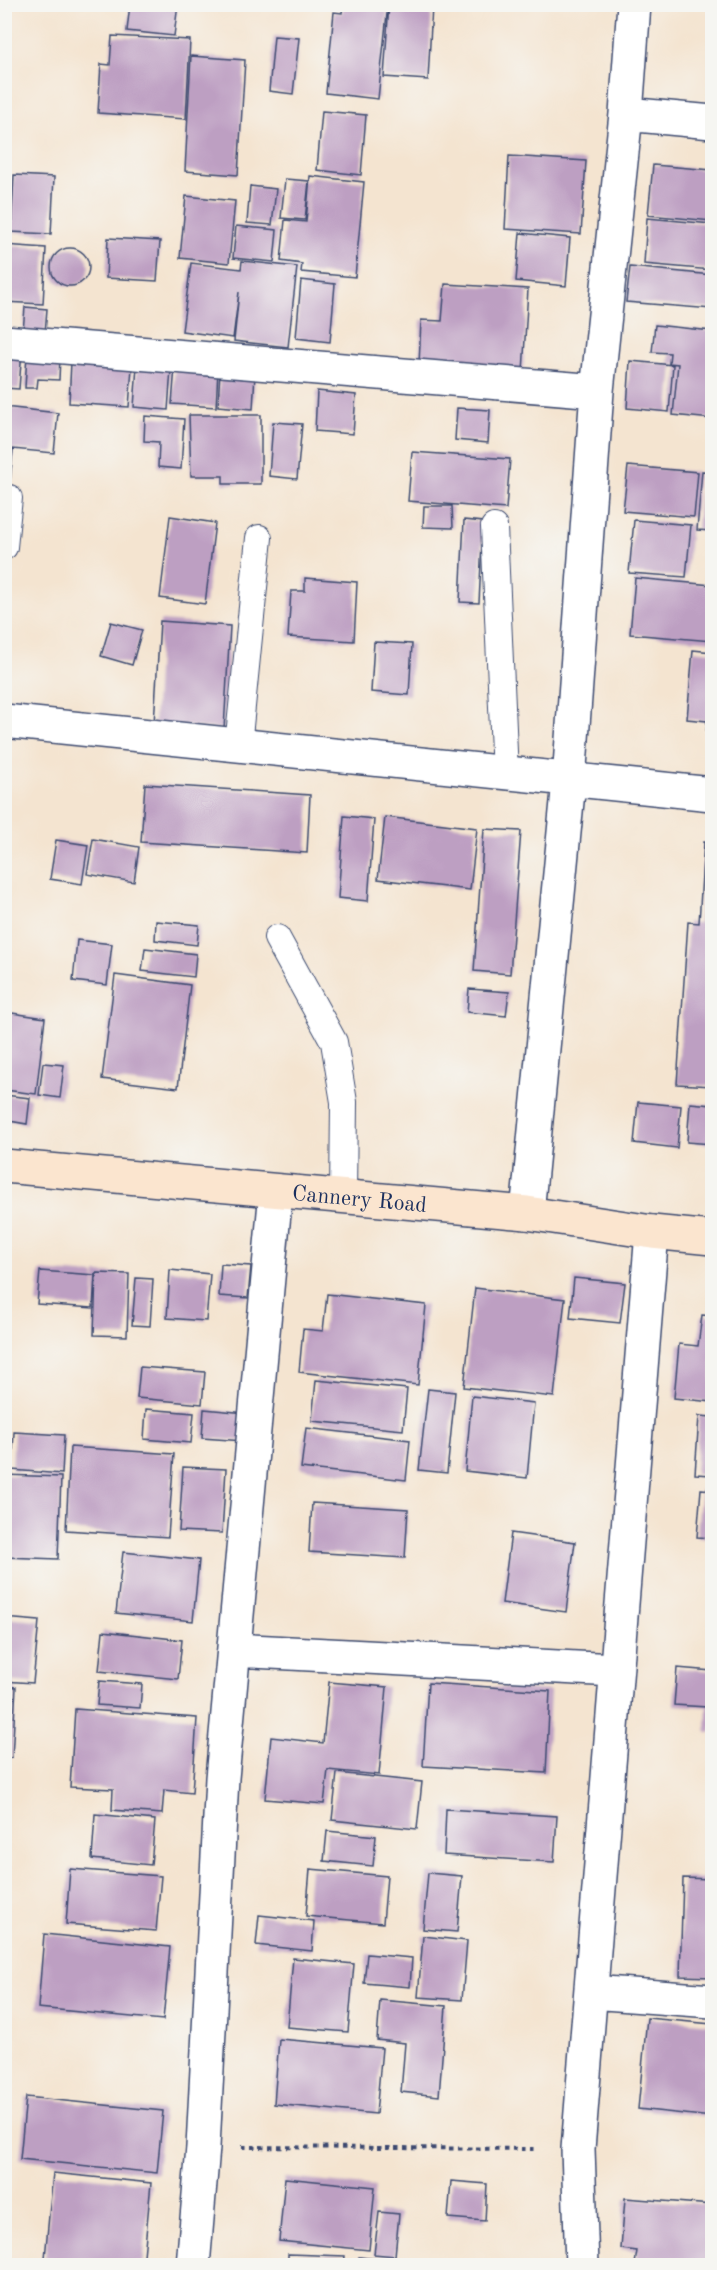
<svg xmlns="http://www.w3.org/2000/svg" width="717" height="2270" viewBox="0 0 717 2270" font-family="'Old Standard TT',serif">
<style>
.building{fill:#bd9fc2}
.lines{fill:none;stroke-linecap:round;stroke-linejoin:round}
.lane-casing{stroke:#3c4a6f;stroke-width:28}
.street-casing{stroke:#3c4a6f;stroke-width:36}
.secondary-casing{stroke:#3c4a6f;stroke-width:36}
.path{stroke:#3c4a6f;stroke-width:4;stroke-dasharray:4.5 4.5;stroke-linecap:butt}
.lane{stroke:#fff;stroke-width:26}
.street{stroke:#fff;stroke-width:33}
.secondary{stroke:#fbe5cf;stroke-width:33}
.labels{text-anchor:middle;stroke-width:6;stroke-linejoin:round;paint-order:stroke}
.street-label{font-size:22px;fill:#1b2f5e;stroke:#f6f6f2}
</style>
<rect width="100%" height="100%" fill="#f6f6f2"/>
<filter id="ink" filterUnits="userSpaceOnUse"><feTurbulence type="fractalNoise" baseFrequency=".0167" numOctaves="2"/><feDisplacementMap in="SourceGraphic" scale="12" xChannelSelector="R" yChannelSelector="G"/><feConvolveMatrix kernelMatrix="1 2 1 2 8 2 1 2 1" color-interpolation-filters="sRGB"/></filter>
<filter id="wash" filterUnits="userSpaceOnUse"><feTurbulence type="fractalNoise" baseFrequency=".008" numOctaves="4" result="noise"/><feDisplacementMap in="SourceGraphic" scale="24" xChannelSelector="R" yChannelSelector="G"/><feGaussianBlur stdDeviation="1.35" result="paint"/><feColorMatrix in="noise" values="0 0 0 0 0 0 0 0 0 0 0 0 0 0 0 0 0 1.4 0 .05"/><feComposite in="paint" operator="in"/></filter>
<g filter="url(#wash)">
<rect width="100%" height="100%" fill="#f4e4d0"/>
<g id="blocks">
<!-- building -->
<path class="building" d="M 130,4 L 178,4 L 174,36 L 127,31 Z
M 343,4 L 388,4 L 378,99 L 326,93 L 334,12 L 342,13 Z
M 389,4 L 432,6 L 428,80 L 384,77 Z
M 112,36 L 190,40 L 186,119 L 98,113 L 101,64 L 110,65 Z
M 274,36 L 299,38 L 293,94 L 269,91 Z
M 191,56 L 245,60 L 238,175 L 185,171 Z
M 322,111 L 366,115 L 361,175 L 317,170 Z
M 509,156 L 586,161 L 581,234 L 505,229 Z
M 653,165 L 712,170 L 712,221 L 648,215 Z
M 14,175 L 54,177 L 51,234 L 11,232 Z
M 310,176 L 364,182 L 355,277 L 301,272 L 302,264 L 281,261 L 285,220 L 306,222 Z
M 285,179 L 309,181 L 305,220 L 281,218 Z
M 250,186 L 276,189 L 272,225 L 247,223 Z
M 186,196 L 235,201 L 229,263 L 180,258 Z
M 647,218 L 712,224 L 712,270 L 644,264 Z
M 236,226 L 277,230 L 274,262 L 233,258 Z
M 520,233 L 570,238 L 566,286 L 516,281 Z
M 108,238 L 160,241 L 157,281 L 106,278 Z
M 4,245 L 46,248 L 43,304 L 4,302 Z
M51 267a19 19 0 1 1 38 0a19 19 0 1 1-38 0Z
M 242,261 L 297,267 L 288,347 L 234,341 L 239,292 L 233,338 L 182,331 L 191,263 L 241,269 Z
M 630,267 L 712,275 L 712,309 L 626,302 Z
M 301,280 L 335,284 L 330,342 L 296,338 Z
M 445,284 L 528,289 L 523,372 L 419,365 L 421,320 L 442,321 Z
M 25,307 L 47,309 L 45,333 L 23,332 Z
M 655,325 L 712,331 L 712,419 L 673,415 L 678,364 L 669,363 L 670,353 L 652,352 Z
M 4,348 L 22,349 L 19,389 L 4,388 Z
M 27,354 L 60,356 L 59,380 L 38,379 L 37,388 L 25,388 Z
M 630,361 L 673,365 L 669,412 L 627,408 Z
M 71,362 L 132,367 L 129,407 L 69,403 Z
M 137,366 L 171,369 L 168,410 L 134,407 Z
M 175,367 L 218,370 L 216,407 L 172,404 Z
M 220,371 L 255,374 L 253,409 L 218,406 Z
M 317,391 L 356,395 L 353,434 L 315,431 Z
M 4,407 L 58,413 L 54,453 L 13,449 L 10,483 L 4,482 Z
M 457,408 L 490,410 L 488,443 L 455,440 Z
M 189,415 L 261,415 L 261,484 L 223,484 L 223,476 L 191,476 Z
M 145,416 L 184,419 L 181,469 L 158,467 L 159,442 L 144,441 Z
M 273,422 L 302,424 L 297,479 L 269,476 Z
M 412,452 L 510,459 L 506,509 L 408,501 Z
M 628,466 L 698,472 L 694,517 L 623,511 Z
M 702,471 L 712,472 L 712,531 L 697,530 Z
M 424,506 L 452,506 L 453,528 L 423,527 Z
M 170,516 L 215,523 L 205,604 L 160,598 Z
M 464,520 L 483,522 L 479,603 L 460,602 Z
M 634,520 L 691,525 L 686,577 L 629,573 Z
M 305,578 L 357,582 L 354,641 L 288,637 L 291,591 L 305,591 Z
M 635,578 L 712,585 L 712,641 L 630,634 Z
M 160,621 L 230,626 L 224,729 L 154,724 Z
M 111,622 L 142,630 L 132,665 L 101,656 Z
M 374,642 L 412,644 L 409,695 L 371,692 Z
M 693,650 L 712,652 L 712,751 L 705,750 L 707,721 L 687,719 Z
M 145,784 L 310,795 L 307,853 L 141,842 Z
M 344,816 L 374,819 L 368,901 L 338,898 Z
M 385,817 L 477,828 L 470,890 L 378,879 Z
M 484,829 L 521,831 L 510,974 L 474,971 Z
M 93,839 L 139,847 L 134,882 L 87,874 Z
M 56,840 L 88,845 L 82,884 L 50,879 Z
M 704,842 L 712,843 L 712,1086 L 677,1084 L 688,922 L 699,923 Z
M 156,921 L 199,925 L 197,945 L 155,940 Z
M 77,940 L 112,944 L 107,985 L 73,981 Z
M 145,948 L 196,954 L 194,977 L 142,971 Z
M 115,975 L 190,985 L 178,1088 L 102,1079 Z
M 469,989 L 509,992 L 506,1016 L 467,1012 Z
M 5,1012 L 45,1018 L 36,1094 L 5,1090 Z
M 43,1063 L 64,1065 L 60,1098 L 39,1095 Z
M 4,1095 L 30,1098 L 27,1124 L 4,1120 Z
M 638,1102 L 681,1106 L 677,1148 L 634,1143 Z
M 690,1103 L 712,1105 L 712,1144 L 687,1142 Z
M 221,1264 L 251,1266 L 248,1298 L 219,1296 Z
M 170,1270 L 210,1274 L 206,1321 L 167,1318 Z
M 40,1271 L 95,1275 L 93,1308 L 37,1304 Z
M 96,1273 L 129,1274 L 127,1336 L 94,1335 Z
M 136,1278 L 153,1279 L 150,1326 L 132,1325 Z
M 574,1278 L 625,1283 L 620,1323 L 570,1318 Z
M 475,1288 L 565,1299 L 554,1397 L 464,1387 Z
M 327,1294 L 426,1305 L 418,1385 L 299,1372 L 303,1329 L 323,1331 Z
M 702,1315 L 712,1316 L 712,1402 L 674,1398 L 679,1344 L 698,1346 Z
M 140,1367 L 205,1372 L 202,1404 L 137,1398 Z
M 316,1380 L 407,1389 L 403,1430 L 312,1421 Z
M 428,1389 L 455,1392 L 447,1473 L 419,1470 Z
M 472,1396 L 534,1403 L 527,1478 L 465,1471 Z
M 146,1409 L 194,1413 L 191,1443 L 144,1439 Z
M 204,1409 L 246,1413 L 244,1441 L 202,1438 Z
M 699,1416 L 712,1417 L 712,1475 L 695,1474 Z
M 306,1428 L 410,1440 L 406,1480 L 301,1468 Z
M 14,1432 L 64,1435 L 62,1474 L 12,1470 Z
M 70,1447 L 174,1454 L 168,1537 L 66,1530 Z
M 183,1467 L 226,1469 L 222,1533 L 179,1531 Z
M 4,1475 L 61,1477 L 58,1559 L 4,1557 Z
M 701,1489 L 712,1490 L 712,1538 L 697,1537 Z
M 312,1503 L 408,1509 L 405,1558 L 309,1552 Z
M 511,1533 L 575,1542 L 566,1612 L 502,1603 Z
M 123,1552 L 199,1560 L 193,1621 L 116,1613 Z
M 4,1618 L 39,1621 L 33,1683 L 4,1681 Z
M 103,1631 L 182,1640 L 178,1679 L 99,1671 Z
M 677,1668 L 712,1671 L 712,1732 L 706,1732 L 707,1707 L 674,1705 Z
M 99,1681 L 142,1684 L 140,1708 L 97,1705 Z
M 329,1682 L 387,1687 L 379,1775 L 328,1770 L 324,1804 L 265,1799 L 271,1737 L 323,1743 Z
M 428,1683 L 550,1691 L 546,1773 L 423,1766 Z
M 4,1686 L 16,1687 L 12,1758 L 4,1757 Z
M 75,1709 L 197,1718 L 192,1793 L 164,1790 L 162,1814 L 112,1810 L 113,1789 L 70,1787 Z
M 337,1773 L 422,1782 L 417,1829 L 332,1820 Z
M 446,1809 L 557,1816 L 554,1862 L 444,1855 Z
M 95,1814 L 155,1820 L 151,1865 L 92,1859 Z
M 327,1831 L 376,1836 L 373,1866 L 324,1861 Z
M 70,1869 L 161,1876 L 156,1931 L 66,1924 Z
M 310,1869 L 387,1876 L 383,1923 L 306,1916 Z
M 428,1873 L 462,1876 L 457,1932 L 423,1929 Z
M 683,1878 L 712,1879 L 712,1977 L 680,1976 Z
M 4,1893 L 8,1893 L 6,1909 L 4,1908 Z
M 259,1915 L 314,1921 L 312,1951 L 256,1945 Z
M 44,1934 L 170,1947 L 163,2020 L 38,2008 Z
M 423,1936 L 467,1941 L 462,2000 L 418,1997 Z
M 367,1954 L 412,1958 L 410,1987 L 364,1983 Z
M 293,1958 L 354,1964 L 348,2032 L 287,2027 Z
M 380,2000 L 446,2006 L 439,2096 L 401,2092 L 405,2043 L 377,2040 Z
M 647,2018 L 712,2024 L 712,2117 L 638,2109 Z
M 279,2039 L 382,2048 L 376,2114 L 274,2104 Z
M 26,2097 L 163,2111 L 157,2173 L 20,2159 Z
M 53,2173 L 151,2183 L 143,2266 L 114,2266 L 45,2258 Z
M 285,2178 L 375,2187 L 369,2250 L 279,2241 Z
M 451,2181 L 487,2184 L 485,2221 L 448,2218 Z
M 625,2198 L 712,2205 L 712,2266 L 635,2264 L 637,2251 L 621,2249 Z
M 379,2212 L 399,2214 L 395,2256 L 374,2254 Z
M 288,2254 L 345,2256 L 344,2266 L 288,2266 Z
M 359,2257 L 387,2260 L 387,2266 L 358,2266 Z"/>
</g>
</g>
<g filter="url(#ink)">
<use href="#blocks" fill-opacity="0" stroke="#3c4a6f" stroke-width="1.5"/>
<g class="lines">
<defs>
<path id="lane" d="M 494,527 L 505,774
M 4,547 L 9,498
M 238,746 L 259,538
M 277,938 L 334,1042 L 344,1102 L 343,1197"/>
<path id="street" d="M 626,114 L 712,122
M 4,342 L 597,391
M 4,721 L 712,794
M 527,1213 L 569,781 L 597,391 L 626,114 L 634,4
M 234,1650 L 615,1670
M 591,1992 L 712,2001
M 193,2266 L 203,2147 L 222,1778 L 276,1191
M 582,2266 L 578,2149 L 652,1232"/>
<g id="secondary">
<path id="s1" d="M 4,1166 L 527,1213 L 652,1232 L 712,1238"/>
</g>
</defs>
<!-- lane casing -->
<use href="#lane" class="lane-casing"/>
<!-- street casing -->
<use href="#street" class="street-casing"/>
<!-- secondary casing -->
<use href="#secondary" class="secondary-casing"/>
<!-- path -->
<path class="path" d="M 242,2147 L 538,2149"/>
<!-- lane -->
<use href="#lane" class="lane"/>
<!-- street -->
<use href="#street" class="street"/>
<!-- secondary -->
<use href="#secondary" class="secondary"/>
</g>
</g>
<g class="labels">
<!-- street labels -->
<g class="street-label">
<text dy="8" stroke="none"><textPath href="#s1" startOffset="357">Cannery Road</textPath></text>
</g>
</g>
<!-- margin -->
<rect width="717" height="2270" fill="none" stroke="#f6f6f2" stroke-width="24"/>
</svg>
